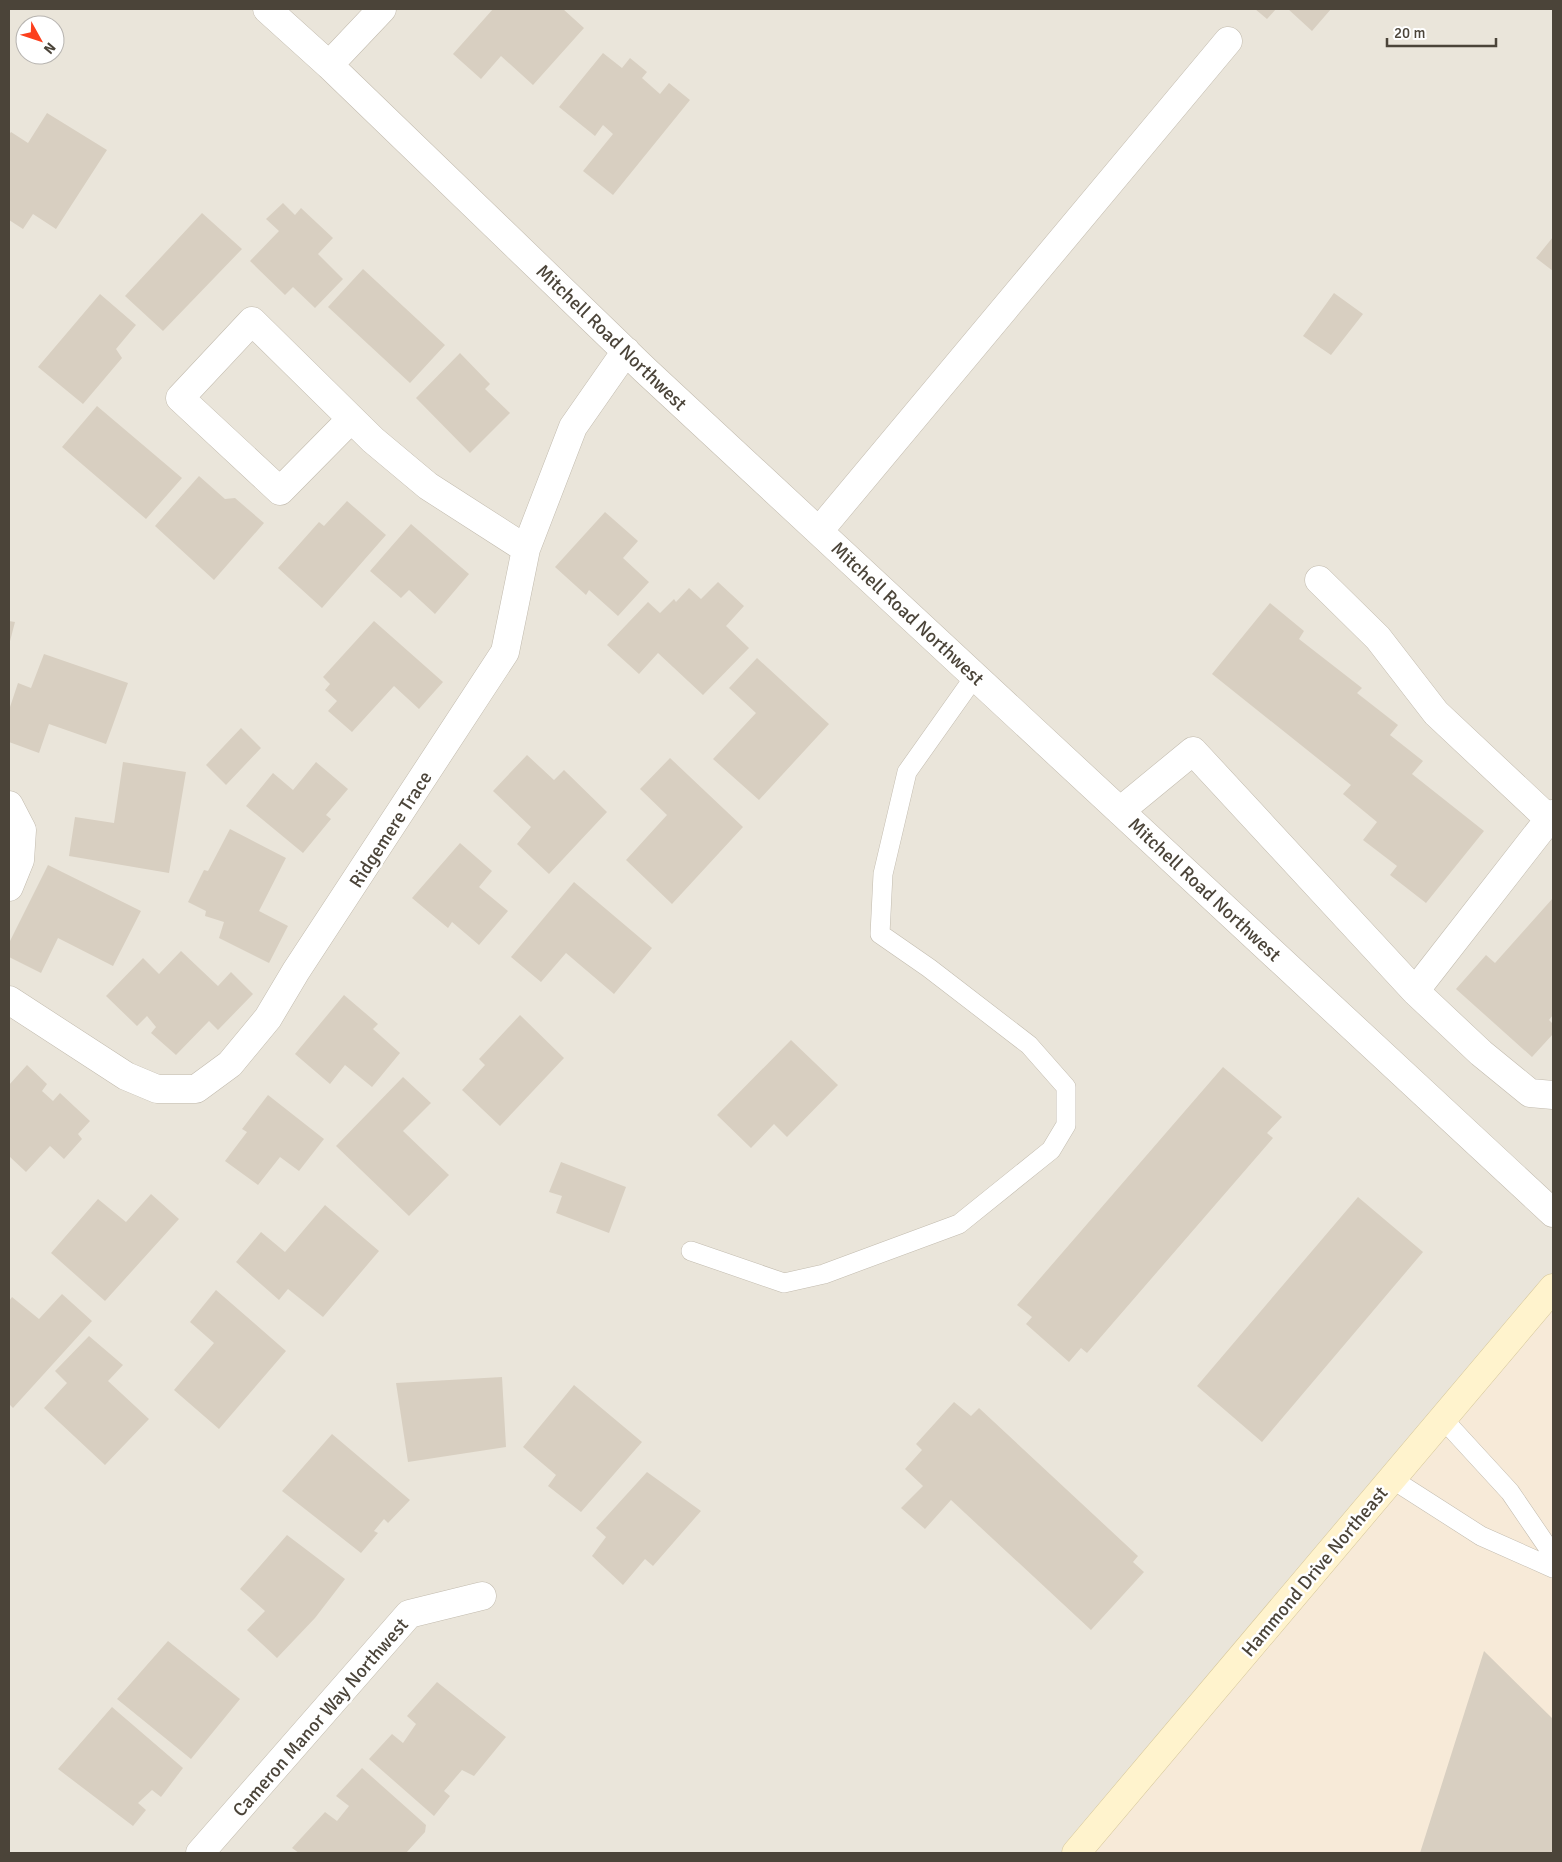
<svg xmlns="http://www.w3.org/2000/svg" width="1562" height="1862" viewBox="0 0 1562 1862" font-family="Signika,sans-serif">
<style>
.residential{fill:#eae5da;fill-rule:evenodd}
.commercial{fill:#f7ead8}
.building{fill:#d8cfc1}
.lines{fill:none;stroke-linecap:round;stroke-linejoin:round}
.lane-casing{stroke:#c2bbae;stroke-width:20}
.street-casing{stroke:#c2bbae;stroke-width:29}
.secondary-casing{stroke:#d6c79b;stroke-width:29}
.lane{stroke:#fff;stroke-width:19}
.street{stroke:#fff;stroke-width:28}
.secondary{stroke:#fff3cd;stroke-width:28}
.labels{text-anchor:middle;stroke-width:5;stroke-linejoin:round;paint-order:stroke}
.street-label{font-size:19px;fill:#4b4439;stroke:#fff}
</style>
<rect width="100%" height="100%" fill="#f6f3ec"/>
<!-- residential -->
<path class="residential" d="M 9,9 L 1553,9 L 1553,1282 L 1077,1853 L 9,1853 ZM 25,25 L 55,25 L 55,55 L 25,55 Z"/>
<!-- commercial -->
<path class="commercial" d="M 1553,1282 L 1553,1853 L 1077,1853 Z"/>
<!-- building -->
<path class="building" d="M 493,9 L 563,9 L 584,28 L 533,85 L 501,56 L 481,79 L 453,54 Z
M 1255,9 L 1276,9 L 1267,19 Z
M 1288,9 L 1331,9 L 1312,31 Z
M 603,53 L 622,68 L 630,58 L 647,72 L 642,78 L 660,94 L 669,83 L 690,100 L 613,195 L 583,171 L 613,134 L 603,125 L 595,136 L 559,107 Z
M 47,113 L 107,150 L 56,229 L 33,214 L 23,229 L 9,220 L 9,135 L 11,132 L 28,143 Z
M 283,203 L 295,215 L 301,208 L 333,238 L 318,254 L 343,279 L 315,308 L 293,287 L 285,295 L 250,261 L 279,231 L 266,219 Z
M 202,213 L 242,249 L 163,331 L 125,296 Z
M 1553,237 L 1553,271 L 1536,258 Z
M 363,269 L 445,345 L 410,383 L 328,307 Z
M 1334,293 L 1363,314 L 1331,355 L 1303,336 Z
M 100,294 L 136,325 L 116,349 L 122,358 L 83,404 L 38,367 Z
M 460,353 L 490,384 L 485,389 L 510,413 L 470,453 L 416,398 Z
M 97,406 L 182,478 L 146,519 L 62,447 Z
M 199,476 L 225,499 L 235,498 L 264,523 L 214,580 L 155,526 Z
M 347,501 L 386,535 L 322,608 L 278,568 L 319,522 L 324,526 Z
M 605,512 L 638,541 L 623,558 L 649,582 L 618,616 L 589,590 L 586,595 L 555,567 Z
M 411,524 L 469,574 L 435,614 L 409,590 L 401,598 L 370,571 Z
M 718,582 L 744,606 L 726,626 L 749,648 L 703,695 L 658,653 L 639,674 L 607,645 L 648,602 L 660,613 L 674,599 L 676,602 L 689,588 L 701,599 Z
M 1270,603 L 1304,631 L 1299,639 L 1362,688 L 1357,693 L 1398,725 L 1390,735 L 1423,761 L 1412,774 L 1484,831 L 1426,903 L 1390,875 L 1397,866 L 1363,840 L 1377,822 L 1343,794 L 1351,785 L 1212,674 Z
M 9,621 L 15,622 L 9,645 Z
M 374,621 L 443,682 L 419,709 L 394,686 L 352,732 L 328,711 L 337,701 L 325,690 L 330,684 L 323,677 Z
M 44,654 L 128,683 L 106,744 L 49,724 L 39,753 L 9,742 L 9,710 L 18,683 L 31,688 Z
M 757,658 L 829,724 L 759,800 L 713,759 L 756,713 L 729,688 Z
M 241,728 L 261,748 L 226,785 L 206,765 Z
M 527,755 L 554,780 L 564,770 L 607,812 L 549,874 L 517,844 L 531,827 L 493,791 Z
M 670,758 L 743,827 L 672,904 L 626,860 L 667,815 L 640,789 Z
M 123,762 L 186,772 L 169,873 L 69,856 L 75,817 L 114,823 Z
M 316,762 L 348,789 L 326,815 L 331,819 L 303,853 L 246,806 L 273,773 L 293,790 Z
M 230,829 L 286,858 L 259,911 L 288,926 L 269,963 L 219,938 L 224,922 L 205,916 L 206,911 L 188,902 L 204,870 L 208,871 Z
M 460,843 L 492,871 L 479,887 L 508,911 L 479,945 L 452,922 L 448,928 L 412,898 Z
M 48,865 L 141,911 L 113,966 L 58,938 L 41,973 L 9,957 L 9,943 Z
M 574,882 L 652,948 L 614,994 L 566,953 L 541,982 L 511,957 Z
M 1553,898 L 1553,1015 L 1549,1020 L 1553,1024 L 1553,1034 L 1532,1057 L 1456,989 L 1486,955 L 1495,963 Z
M 181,951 L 218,986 L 231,972 L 253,994 L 218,1030 L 209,1021 L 176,1055 L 151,1033 L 156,1027 L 147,1016 L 137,1026 L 106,996 L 143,958 L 159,974 Z
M 344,995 L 378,1024 L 373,1029 L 400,1053 L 372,1087 L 345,1065 L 330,1084 L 295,1054 Z
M 520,1015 L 564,1058 L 500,1126 L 462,1090 L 485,1065 L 479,1059 Z
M 791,1040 L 838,1085 L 787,1137 L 774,1124 L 751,1148 L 717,1115 Z
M 27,1065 L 47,1084 L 42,1091 L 53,1101 L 60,1093 L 90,1121 L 78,1134 L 82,1139 L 64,1159 L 50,1146 L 26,1172 L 9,1156 L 9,1085 Z
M 1223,1067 L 1282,1117 L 1267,1133 L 1273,1138 L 1087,1353 L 1081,1348 L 1069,1362 L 1026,1324 L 1032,1317 L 1017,1305 Z
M 403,1077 L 431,1103 L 403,1131 L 449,1175 L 409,1216 L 336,1146 Z
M 268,1095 L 324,1139 L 299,1171 L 280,1157 L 258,1185 L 225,1161 L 247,1132 L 242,1129 Z
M 561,1162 L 626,1187 L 609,1233 L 556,1213 L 562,1196 L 549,1192 Z
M 151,1194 L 179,1219 L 105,1301 L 51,1253 L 98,1199 L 126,1222 Z
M 1358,1197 L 1423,1252 L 1262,1442 L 1197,1386 Z
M 325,1205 L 379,1251 L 323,1317 L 288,1289 L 279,1300 L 236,1262 L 261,1232 L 285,1252 Z
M 216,1290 L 286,1351 L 219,1429 L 174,1390 L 214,1343 L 190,1322 Z
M 62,1294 L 92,1321 L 13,1408 L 9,1404 L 9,1301 L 12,1297 L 39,1319 Z
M 89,1336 L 123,1365 L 108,1381 L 149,1419 L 105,1465 L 44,1408 L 67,1383 L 55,1371 Z
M 502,1377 L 506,1447 L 408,1462 L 396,1383 Z
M 574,1385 L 642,1442 L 581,1512 L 548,1486 L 556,1475 L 523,1447 Z
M 954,1402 L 971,1416 L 979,1408 L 1138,1556 L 1133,1562 L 1144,1572 L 1091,1630 L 951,1500 L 925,1529 L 901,1508 L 923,1486 L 905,1469 L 922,1450 L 916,1444 Z
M 332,1434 L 410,1500 L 388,1523 L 384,1519 L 374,1531 L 378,1533 L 361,1553 L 282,1491 Z
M 647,1472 L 701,1511 L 653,1566 L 645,1559 L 623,1585 L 592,1556 L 606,1537 L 596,1528 Z
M 287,1535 L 345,1579 L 315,1618 L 277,1658 L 247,1630 L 265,1611 L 240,1589 Z
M 168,1641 L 240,1699 L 191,1759 L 117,1699 Z
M 1484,1651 L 1553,1719 L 1553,1853 L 1420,1853 Z
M 437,1682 L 506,1737 L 474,1776 L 462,1770 L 444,1791 L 450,1796 L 434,1816 L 369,1759 L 392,1734 L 403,1743 L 416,1724 L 407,1716 Z
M 112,1707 L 183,1768 L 161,1797 L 152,1790 L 138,1803 L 146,1810 L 133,1826 L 58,1769 Z
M 362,1768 L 426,1825 L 425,1832 L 406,1853 L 299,1853 L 292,1848 L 325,1812 L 337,1821 L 349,1806 L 336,1796 Z"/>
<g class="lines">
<defs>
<path id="lane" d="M 691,1251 L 784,1283 L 824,1274 L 959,1224 L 1051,1150 L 1066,1125 L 1066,1087 L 1029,1045 L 929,968 L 880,934 L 883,874 L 907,772 L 975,676
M 1443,1419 L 1510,1492 L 1553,1555
M 1392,1479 L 1481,1536 L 1553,1568"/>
<path id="street" d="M 267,9 L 329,65 L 645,370 L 1553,1213
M 329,65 L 382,9
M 351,419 L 280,491 L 180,398 L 252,321 L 373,440 L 428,486 L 526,549
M 819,531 L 1228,41
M 1319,580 L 1378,638 L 1436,713 L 1549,819
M 9,805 L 22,830 L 20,860 L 9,887
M 1120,811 L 1193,751 L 1415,991 L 1481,1053 L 1530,1093 L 1553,1095
M 1415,991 L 1553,814
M 9,1000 L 126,1076 L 157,1089 L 196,1089 L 230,1064 L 268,1018 L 296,971 L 505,652 L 526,549 L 573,427 L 626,351
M 200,1853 L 409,1614 L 482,1596"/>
<path id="secondary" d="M 1076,1853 L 1553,1288"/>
</defs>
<!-- lane casing -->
<use href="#lane" class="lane-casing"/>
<!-- street casing -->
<use href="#street" class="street-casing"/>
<!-- secondary casing -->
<use href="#secondary" class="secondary-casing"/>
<!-- lane -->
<use href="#lane" class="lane"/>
<!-- street -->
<use href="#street" class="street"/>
<!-- secondary -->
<use href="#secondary" class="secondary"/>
</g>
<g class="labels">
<!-- street labels -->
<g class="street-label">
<text transform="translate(612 337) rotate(44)" y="7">Mitchell Road Northwest</text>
<text transform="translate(908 613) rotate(43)" y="7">Mitchell Road Northwest</text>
<text transform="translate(390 829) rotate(-57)" y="7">Ridgemere Trace</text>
<text transform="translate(1205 889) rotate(43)" y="7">Mitchell Road Northwest</text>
<text transform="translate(1314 1571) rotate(-50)" y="7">Hammond Drive Northeast</text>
<text transform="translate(320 1717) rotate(-49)" y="7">Cameron Manor Way Northwest</text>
</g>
</g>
<!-- border -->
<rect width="1562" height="1862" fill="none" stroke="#4b4439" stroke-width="20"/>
<!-- north arrow -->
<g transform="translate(40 40) rotate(130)"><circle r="24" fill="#ffffff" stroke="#b7b4b0"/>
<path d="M0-4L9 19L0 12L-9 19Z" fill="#fc3f1d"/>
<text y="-8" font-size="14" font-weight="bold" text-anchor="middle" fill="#4b4439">N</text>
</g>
<!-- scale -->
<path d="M1387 38v8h109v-8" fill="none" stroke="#4b4439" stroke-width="2.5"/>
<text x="1394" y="38" font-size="15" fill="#4b4439" stroke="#ffffff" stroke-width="4" paint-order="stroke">20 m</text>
</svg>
